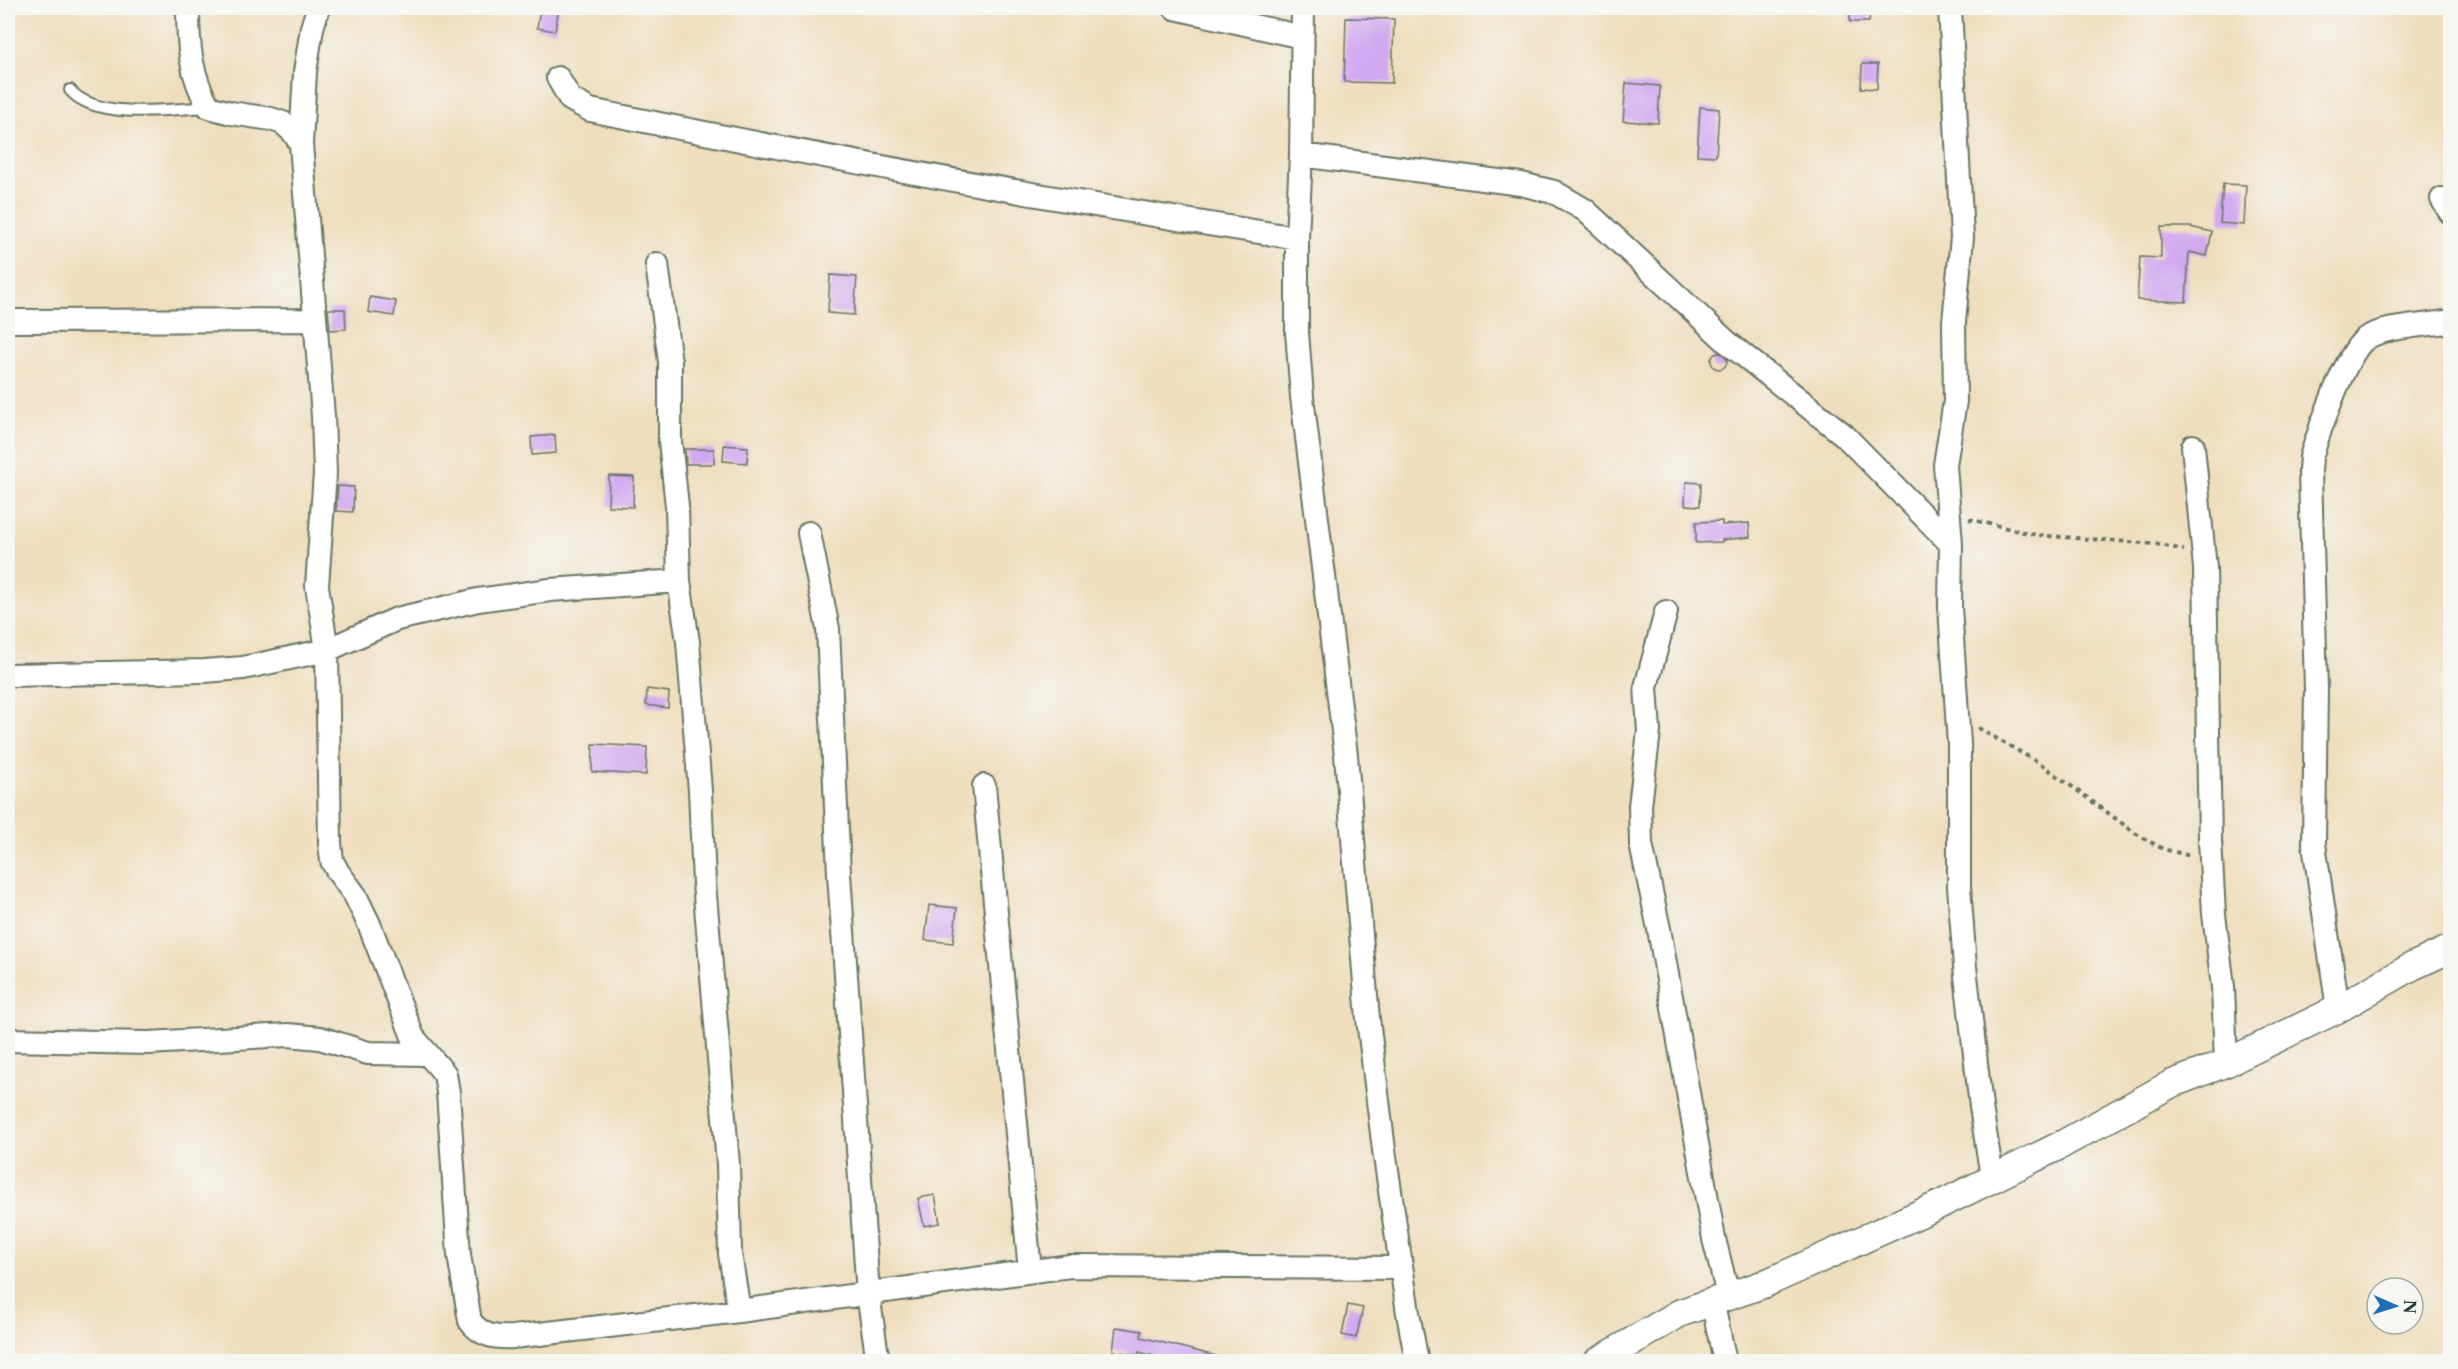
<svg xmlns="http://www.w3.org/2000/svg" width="2458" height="1369" viewBox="0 0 2458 1369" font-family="'Libre Caslon Text',serif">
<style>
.building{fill:#d2a8f0}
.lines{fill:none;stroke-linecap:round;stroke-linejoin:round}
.service-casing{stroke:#687564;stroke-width:14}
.minor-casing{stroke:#687564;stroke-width:26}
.tertiary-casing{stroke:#687564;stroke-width:30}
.path{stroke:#687564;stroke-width:4;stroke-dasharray:4.5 4.5;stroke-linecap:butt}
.service{stroke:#fff;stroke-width:10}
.minor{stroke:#fff;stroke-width:22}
.tertiary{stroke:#fff;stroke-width:27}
</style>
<rect width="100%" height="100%" fill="#f6f6f2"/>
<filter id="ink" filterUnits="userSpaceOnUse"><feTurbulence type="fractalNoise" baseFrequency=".0167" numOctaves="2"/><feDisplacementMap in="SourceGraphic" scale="12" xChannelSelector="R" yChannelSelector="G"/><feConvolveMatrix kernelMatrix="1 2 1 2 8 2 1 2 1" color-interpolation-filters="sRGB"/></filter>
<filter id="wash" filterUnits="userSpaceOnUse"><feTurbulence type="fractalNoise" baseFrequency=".008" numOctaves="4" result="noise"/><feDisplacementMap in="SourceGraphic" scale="24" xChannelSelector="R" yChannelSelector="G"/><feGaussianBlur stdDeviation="1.35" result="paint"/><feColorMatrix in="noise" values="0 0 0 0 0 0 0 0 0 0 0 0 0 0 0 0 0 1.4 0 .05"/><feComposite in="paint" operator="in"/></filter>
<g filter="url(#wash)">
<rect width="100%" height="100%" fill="#efdebd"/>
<g id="blocks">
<!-- building -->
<path class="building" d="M 540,8 L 559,8 L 555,31 L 537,28 Z
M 1850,8 L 1870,8 L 1869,22 L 1850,22 Z
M 1346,18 L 1394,19 L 1392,83 L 1344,82 Z
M 1862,64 L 1878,64 L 1877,89 L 1861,88 Z
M 1626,83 L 1660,86 L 1658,123 L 1623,121 Z
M 1700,107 L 1719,109 L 1716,156 L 1697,155 Z
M 2223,184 L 2246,185 L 2244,225 L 2220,223 Z
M 2161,227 L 2190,227 L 2212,232 L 2207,256 L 2189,252 L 2186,302 L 2137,300 L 2140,257 L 2161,258 Z
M 830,275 L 857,277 L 854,315 L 828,313 Z
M 370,297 L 396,301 L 394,316 L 368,312 Z
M 328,309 L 345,309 L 346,329 L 330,330 Z
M1711 361a8 8 0 1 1 16 0a8 8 0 1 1-16 0Z
M 555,435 L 556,453 L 532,455 L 531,437 Z
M 724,445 L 748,447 L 747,463 L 723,461 Z
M 685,449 L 714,449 L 714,464 L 686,464 Z
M 609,476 L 634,477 L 633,507 L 608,506 Z
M 1686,482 L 1701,483 L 1700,506 L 1685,505 Z
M 338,486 L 354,487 L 353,512 L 336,511 Z
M 1722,521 L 1722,525 L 1749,523 L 1750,537 L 1722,540 L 1722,542 L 1696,543 L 1696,522 Z
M 647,689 L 669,692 L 668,708 L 646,705 Z
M 593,744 L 647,747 L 646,775 L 592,772 Z
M 929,905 L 957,908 L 953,943 L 925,940 Z
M 935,1195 L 940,1223 L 924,1226 L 918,1198 Z
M 1348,1305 L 1363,1308 L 1356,1338 L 1342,1335 Z
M 1116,1327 L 1142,1331 L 1141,1337 L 1216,1356 L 1215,1362 L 1175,1362 L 1139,1352 L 1138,1355 L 1113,1351 Z"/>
</g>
</g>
<g filter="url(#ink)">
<use href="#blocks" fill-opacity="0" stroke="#687564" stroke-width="1.5"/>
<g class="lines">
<defs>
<path id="service" d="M 70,90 C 96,121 172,109 208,107"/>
<path id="minor" d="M 188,8 C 188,44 190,75 209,107 L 231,113 L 271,119 L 283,123 L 293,132 L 301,144
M 318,8 L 312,28 L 305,72 L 301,144 L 323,416 L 325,473 L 317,586 L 327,650 L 330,843 L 332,861 L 338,872 L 355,895 L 369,924 L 413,1037 L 445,1074 L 448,1092 L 459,1255 L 470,1321 C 481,1336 495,1338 513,1337 L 739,1311 L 1070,1266 L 1401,1268
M 1175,8 L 1302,37
M 1303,8 L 1301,155 L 1297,238 L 1297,332 L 1302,397 L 1346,755 L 1368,1019 L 1384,1150 L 1408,1313 L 1417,1362
M 1950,8 L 1962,237 L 1954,322 L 1955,401 L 1945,465 L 1951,544 L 1950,607 L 1959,744 L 1959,886 L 1965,967 L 1981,1107 L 1992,1177
M 558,78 L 570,99 L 590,110 C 825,158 1060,201 1297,238
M 1301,155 L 1521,184 L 1554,192 L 1585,210 L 1727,342 L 1844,435 L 1951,544
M 2442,199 L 2450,212
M 657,264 L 670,362 L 670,441 L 677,506 L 679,581 L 688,642 L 700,791 L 704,883 L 728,1164 L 730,1254 L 739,1311
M 8,321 L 313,320
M 2193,446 L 2205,568 L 2210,840 L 2214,914 L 2223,987 L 2226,1063
M 809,533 L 828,629 L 839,874 L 868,1294 L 878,1362
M 1666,612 L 1646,687 L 1649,731 L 1640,806 L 1641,844 L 1659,929 L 1714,1239 L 1728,1295
M 8,675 L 204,671 L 243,668 L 327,650 L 397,619 L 478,600 L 550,590 L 679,581
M 984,786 L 1030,1271
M 2338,1009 L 2314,844 L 2316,689 L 2310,471 L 2311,457 C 2319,431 2345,355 2365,339 C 2383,326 2428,326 2450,321
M 8,1040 L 148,1043 L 288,1035 L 320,1038 L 368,1053 L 425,1054
M 1712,1300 L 1725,1362"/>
<path id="tertiary" d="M 1597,1362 L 1680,1313 L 1764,1284 L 1939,1205 L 2059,1146 L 2171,1084 L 2226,1063 L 2338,1009 L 2413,966 L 2450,949"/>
</defs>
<!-- service casing -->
<use href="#service" class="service-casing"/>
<!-- minor casing -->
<use href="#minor" class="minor-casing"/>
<!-- tertiary casing -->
<use href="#tertiary" class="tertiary-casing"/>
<!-- path -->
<path class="path" d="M 1969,519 L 2036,535 L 2156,544 L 2184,550
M 1978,728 L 2041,764 L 2138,835 L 2163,849 L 2191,856"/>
<!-- service -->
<use href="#service" class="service"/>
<!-- minor -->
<use href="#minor" class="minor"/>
<!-- tertiary -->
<use href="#tertiary" class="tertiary"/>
</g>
</g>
<!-- margin -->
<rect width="2458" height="1369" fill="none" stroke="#f6f6f2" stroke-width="30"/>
<!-- north arrow -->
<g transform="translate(2395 1306) rotate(93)"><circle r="28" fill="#f6f6f2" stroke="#a0aca6" stroke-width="1.5"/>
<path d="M0-4.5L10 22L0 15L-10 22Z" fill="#1f6fb2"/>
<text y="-9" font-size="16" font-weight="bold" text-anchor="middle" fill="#1f3d34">N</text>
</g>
</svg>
